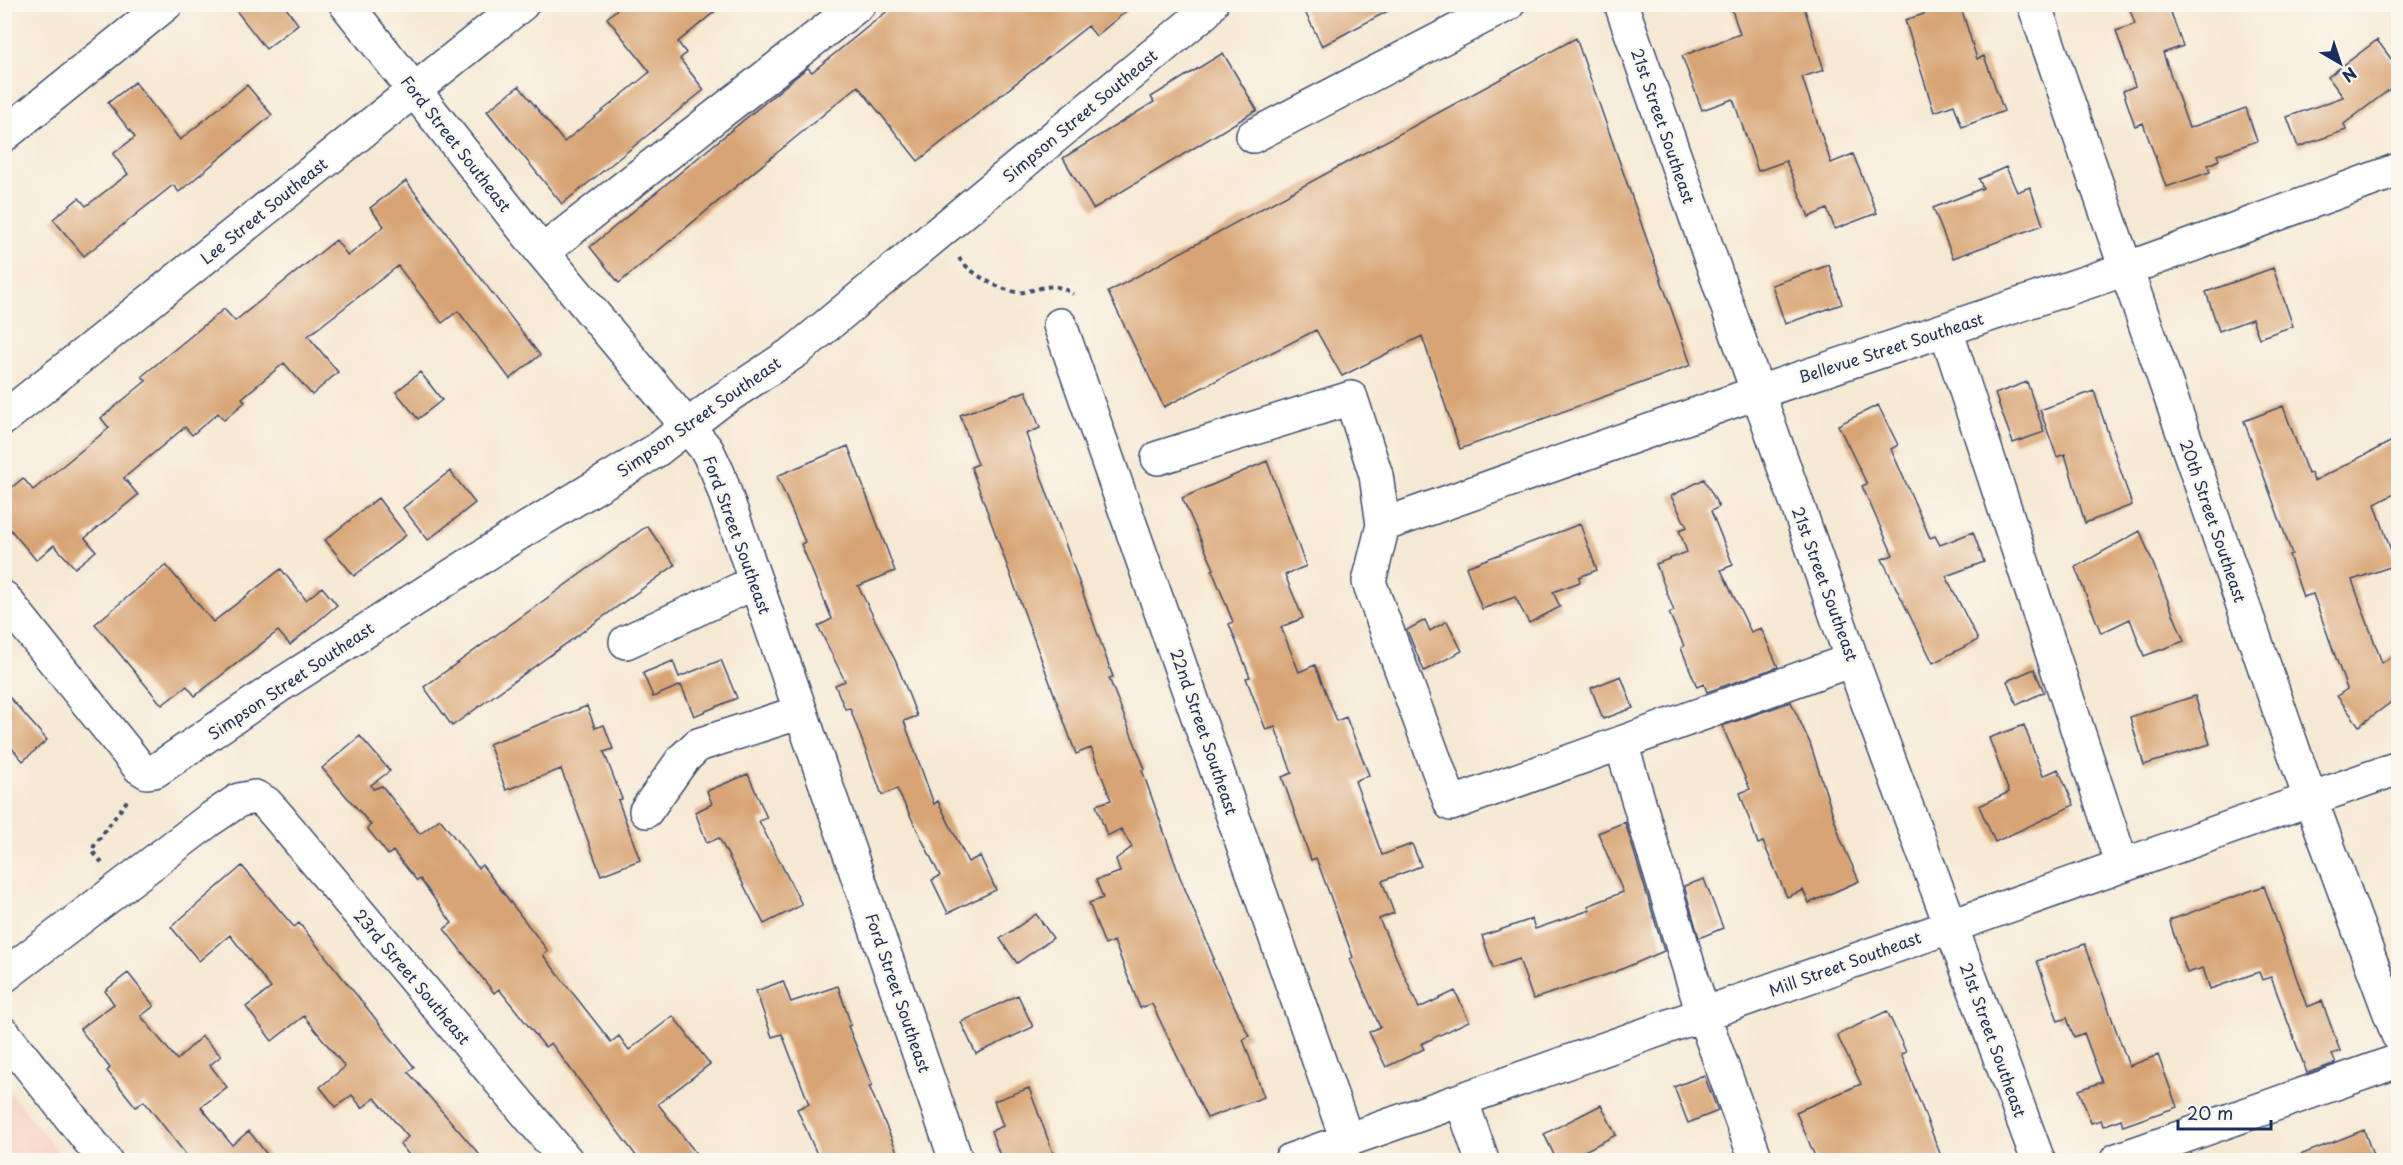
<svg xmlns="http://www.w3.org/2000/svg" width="2403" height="1165" viewBox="0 0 2403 1165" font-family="'Playpen Sans',sans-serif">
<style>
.built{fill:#f6d2c4}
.building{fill:#d8a474}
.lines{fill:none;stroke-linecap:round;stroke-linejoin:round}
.minor-casing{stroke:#3c4b70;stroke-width:36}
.path{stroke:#3c4b70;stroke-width:4;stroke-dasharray:4.5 4.5;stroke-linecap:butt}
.minor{stroke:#fff;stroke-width:33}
.labels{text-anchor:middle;stroke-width:5;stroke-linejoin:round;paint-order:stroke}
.street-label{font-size:16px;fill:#1b2f5e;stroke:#fbf7ec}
</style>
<rect width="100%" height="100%" fill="#fbf7ec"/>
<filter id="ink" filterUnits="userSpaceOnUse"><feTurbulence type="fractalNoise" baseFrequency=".0167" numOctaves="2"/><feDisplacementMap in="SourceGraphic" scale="12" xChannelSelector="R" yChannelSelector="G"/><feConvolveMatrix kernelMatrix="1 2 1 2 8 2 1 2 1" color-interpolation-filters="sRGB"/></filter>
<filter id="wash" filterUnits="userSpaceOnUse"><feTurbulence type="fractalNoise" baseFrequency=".008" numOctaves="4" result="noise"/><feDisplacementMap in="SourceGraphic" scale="24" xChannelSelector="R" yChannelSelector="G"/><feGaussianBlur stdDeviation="1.35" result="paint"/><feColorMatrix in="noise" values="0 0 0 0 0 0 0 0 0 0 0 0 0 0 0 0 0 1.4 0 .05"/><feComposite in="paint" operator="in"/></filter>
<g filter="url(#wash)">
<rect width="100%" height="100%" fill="#f6e9d3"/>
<!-- built -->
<path class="built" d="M 4,1086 L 5,1086 L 65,1160 L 5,1160 Z"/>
<g id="blocks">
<!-- building -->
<path class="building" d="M 231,4 L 283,4 L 298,24 L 266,49 Z
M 623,4 L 724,4 L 678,42 L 686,53 L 680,59 L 704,90 L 562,204 L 487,111 L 519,86 L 564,142 L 650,72 L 607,18 Z
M 896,4 L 1135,4 L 1096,36 L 1088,26 L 918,161 L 858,86 L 619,283 L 590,247 L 802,72 L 808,68 L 812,72 Z
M 1301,4 L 1401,4 L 1322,46 Z
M 1730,4 L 1803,4 L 1824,70 L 1802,77 L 1831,163 L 1853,154 L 1877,213 L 1835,229 L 1827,209 L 1809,217 L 1786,161 L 1758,171 L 1733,99 L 1702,110 L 1682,56 L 1740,34 Z
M 1921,4 L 1960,4 L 1977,59 L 1984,56 L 2004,111 L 1962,127 L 1954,105 L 1934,112 L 1905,20 L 1924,14 Z
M 2128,4 L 2168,4 L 2183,46 L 2163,53 L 2189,128 L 2246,108 L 2257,141 L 2217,155 L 2219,160 L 2208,165 L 2210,172 L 2166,187 L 2143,123 L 2135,126 L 2123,91 L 2135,86 L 2116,31 L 2135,24 Z
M 1576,38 L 1691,365 L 1460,449 L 1422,336 L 1342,376 L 1316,330 L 1164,407 L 1108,292 Z
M 2377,40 L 2398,68 L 2398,83 L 2344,124 L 2346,130 L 2298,147 L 2287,117 L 2343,97 L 2328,77 Z
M 1223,53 L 1257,110 L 1093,209 L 1063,158 L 1154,102 L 1151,97 Z
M 135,82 L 180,140 L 247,85 L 272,115 L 179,192 L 173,185 L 84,256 L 53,219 L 79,198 L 86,206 L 128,174 L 113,154 L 135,137 L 108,103 Z
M 2006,167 L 2017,192 L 2030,187 L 2043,225 L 1953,258 L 1933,208 L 1983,188 L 1979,179 Z
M 406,181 L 540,355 L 510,379 L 458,311 L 442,323 L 398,266 L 308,336 L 338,372 L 312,395 L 284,363 L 242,398 L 245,402 L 224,420 L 218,413 L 192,435 L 185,427 L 124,478 L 138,495 L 85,538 L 96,551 L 75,568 L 54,545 L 36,560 L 4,522 L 4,494 L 23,478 L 33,490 L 109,428 L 101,418 L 146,381 L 142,376 L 224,309 L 235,321 L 336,240 L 348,256 L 384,226 L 370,208 Z
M 1829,265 L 1842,304 L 1785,324 L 1772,285 Z
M 2273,268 L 2293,326 L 2259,338 L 2252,319 L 2219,331 L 2206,292 Z
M 420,372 L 442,400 L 418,419 L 396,392 Z
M 2027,382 L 2044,432 L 2013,443 L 1995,394 Z
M 1026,391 L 1040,428 L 1026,434 L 1113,677 L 1109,678 L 1145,769 L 1142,770 L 1180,877 L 1214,959 L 1212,960 L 1249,1036 L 1243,1039 L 1264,1097 L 1207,1118 L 1152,1004 L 1140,1008 L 1114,941 L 1105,945 L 1089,903 L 1103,898 L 1096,880 L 1120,872 L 1116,859 L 1132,847 L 1121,829 L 1107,836 L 1096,805 L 1111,800 L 1091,748 L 1076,754 L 971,467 L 978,464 L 960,415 Z
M 2094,391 L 2132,505 L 2085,523 L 2065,454 L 2057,457 L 2040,410 Z
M 1878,405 L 1898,445 L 1891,449 L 1930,538 L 1935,536 L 1940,545 L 1973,532 L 1984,562 L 1946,576 L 1978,640 L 1933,663 L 1882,559 L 1893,555 L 1862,486 L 1867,484 L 1838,425 Z
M 2283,406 L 2308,474 L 2311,473 L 2314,481 L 2398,438 L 2398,492 L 2375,504 L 2396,565 L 2352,580 L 2382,663 L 2398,652 L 2398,697 L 2359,726 L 2337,696 L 2347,689 L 2313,594 L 2303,597 L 2289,555 L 2292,554 L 2244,421 Z
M 848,446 L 895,571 L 858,586 L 896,662 L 917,716 L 904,721 L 934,804 L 938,801 L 968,862 L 980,856 L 996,890 L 948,913 L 932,880 L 940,876 L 897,789 L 882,795 L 850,708 L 845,709 L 835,685 L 845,681 L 818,626 L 832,619 L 801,544 L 805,542 L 777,476 Z
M 1267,461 L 1306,566 L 1285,575 L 1303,618 L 1281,627 L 1299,672 L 1315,665 L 1337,721 L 1346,717 L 1369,775 L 1355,781 L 1382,855 L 1412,844 L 1421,866 L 1382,881 L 1394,913 L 1379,919 L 1419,1008 L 1455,991 L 1469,1021 L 1421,1044 L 1424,1049 L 1386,1067 L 1369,1032 L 1380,1027 L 1350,959 L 1353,957 L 1316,858 L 1311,860 L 1282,777 L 1292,773 L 1275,727 L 1266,730 L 1246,678 L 1250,677 L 1229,624 L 1233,622 L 1212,570 L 1214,569 L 1182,498 Z
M 450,471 L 475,503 L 428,540 L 403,508 Z
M 1704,479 L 1719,507 L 1711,511 L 1733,565 L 1721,570 L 1751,632 L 1761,628 L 1778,667 L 1707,692 L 1704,684 L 1697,687 L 1681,648 L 1684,646 L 1669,613 L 1674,611 L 1656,564 L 1687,552 L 1679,530 L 1687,527 L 1671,496 Z
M 378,498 L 406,535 L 354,576 L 325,540 Z
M 1580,524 L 1597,570 L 1579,577 L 1580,582 L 1553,592 L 1560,607 L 1529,623 L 1515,597 L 1482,609 L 1466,567 Z
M 647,526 L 675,565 L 452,726 L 424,687 Z
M 2140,531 L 2184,641 L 2144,656 L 2130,619 L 2101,633 L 2075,567 Z
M 166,565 L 213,622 L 281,569 L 306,600 L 322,587 L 337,605 L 290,645 L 278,631 L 195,696 L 187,686 L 162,705 L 95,624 Z
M 1425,620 L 1430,631 L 1447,621 L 1462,651 L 1424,671 L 1407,630 Z
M 721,660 L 737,698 L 694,716 L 681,685 L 653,697 L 643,673 L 673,661 L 679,677 Z
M 2034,669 L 2044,692 L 2017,705 L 2007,681 Z
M 1621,676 L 1633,708 L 1603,719 L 1591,688 Z
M 4,691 L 47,740 L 23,761 L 4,739 Z
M 2195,696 L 2210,744 L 2144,765 L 2130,717 Z
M 1791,702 L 1810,743 L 1841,840 L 1859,881 L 1809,903 L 1803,890 L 1787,897 L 1763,842 L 1758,844 L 1740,793 L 1750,789 L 1722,726 Z
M 587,706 L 595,728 L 604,725 L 613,749 L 604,752 L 622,799 L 618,800 L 640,860 L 601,875 L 561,769 L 506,790 L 489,744 Z
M 2024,725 L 2043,776 L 2058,769 L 2074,805 L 1995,842 L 1979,806 L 2009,792 L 1989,738 Z
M 360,736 L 390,771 L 371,785 L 373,789 L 382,786 L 420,834 L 440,819 L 478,868 L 482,865 L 548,951 L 543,955 L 611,1042 L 619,1036 L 629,1050 L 673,1016 L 710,1064 L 658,1104 L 702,1161 L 640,1161 L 551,1043 L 545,1047 L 499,989 L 494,993 L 444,929 L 452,923 L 420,879 L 417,881 L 393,851 L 388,855 L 367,828 L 371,825 L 322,768 Z
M 748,774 L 767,818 L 759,821 L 802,905 L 764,924 L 719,838 L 707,843 L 695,812 L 712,804 L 707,791 Z
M 1625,822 L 1664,951 L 1615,972 L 1533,999 L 1519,959 L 1493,968 L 1482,936 L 1532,919 L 1535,929 L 1590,910 L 1588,906 L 1623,892 L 1598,833 Z
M 242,866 L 294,927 L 299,923 L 414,1067 L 408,1072 L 485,1161 L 414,1161 L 400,1144 L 408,1137 L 375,1098 L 362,1108 L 352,1095 L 336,1107 L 320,1087 L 345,1067 L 304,1016 L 272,1041 L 246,1007 L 271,988 L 230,935 L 199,961 L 171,927 Z
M 1704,879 L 1723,928 L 1699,938 L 1684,886 Z
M 2264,886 L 2307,1007 L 2322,1001 L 2340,1051 L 2332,1054 L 2336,1063 L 2307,1073 L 2271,977 L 2262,980 L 2259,972 L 2210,989 L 2203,968 L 2187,973 L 2171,926 L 2170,920 Z
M 1036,914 L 1053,938 L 1017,963 L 1000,939 Z
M 2085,944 L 2129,1066 L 2158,1055 L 2177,1107 L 2123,1126 L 2121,1119 L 2103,1126 L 2101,1120 L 2091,1123 L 2079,1090 L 2102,1082 L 2084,1033 L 2074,1037 L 2067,1018 L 2058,1021 L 2037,961 Z
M 128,973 L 154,1006 L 141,1016 L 177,1060 L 202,1036 L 221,1056 L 210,1065 L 227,1087 L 201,1107 L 232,1145 L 249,1131 L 272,1161 L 191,1161 L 144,1101 L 136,1107 L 107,1071 L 110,1068 L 80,1029 L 114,1004 L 105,991 Z
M 783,981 L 791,1002 L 838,986 L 851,1025 L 848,1026 L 872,1085 L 869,1086 L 901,1161 L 820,1161 L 797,1109 L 809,1104 L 782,1034 L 772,1037 L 756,991 Z
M 1018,995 L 1033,1027 L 976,1054 L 961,1022 Z
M 1887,1011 L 1906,1052 L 1901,1054 L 1943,1161 L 1817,1161 L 1796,1112 L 1861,1084 L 1837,1035 Z
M 1704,1075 L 1718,1111 L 1688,1123 L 1674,1087 Z
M 1029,1088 L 1056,1161 L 1002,1161 L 991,1131 L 1003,1126 L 994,1101 Z
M 1601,1105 L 1616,1135 L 1565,1161 L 1557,1161 L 1544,1134 Z
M 2364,1130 L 2375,1161 L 2290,1161 L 2290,1159 Z"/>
</g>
</g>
<g filter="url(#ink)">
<use href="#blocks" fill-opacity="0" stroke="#3c4b70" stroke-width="1.5"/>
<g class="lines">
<defs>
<path id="minor" d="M 346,4 L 542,252 L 707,450 L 718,473 L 956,1160
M 1621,4 L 1852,660 L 2038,1160
M 2034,4 L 2310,798 L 2398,1035
M 4,135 L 166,4
M 1253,136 L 1508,4
M 542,252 L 859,4
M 1060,325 L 1347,1140
M 1946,330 L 2122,865
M 4,418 L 522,4
M 1158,458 L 1351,398 L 1376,475 L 1383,525 L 1369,582 L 1451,804 L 1852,660
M 1383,525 L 1756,393 L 2126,269 L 2398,170
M 4,598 L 139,767 L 147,772 L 155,771 L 282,684 L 516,535 L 657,450 L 719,402 L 796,351 L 1205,12 L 1211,4
M 626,642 L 756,582
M 1621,743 L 1703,1014 L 1756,1160
M 646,811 L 683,759 L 698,745 L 801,712
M 4,976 L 209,820 L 239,800 L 255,797 L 266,803 L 276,814 L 566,1160
M 4,1034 L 105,1160
M 1462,1102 L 1482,1160
M 1291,1160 L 2398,768
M 2117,1160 L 2398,1061"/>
</defs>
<!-- minor casing -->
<use href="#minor" class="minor-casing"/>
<!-- path -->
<path class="path" d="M 959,258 C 969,273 1006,295 1024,292 C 1044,288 1053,281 1073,294
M 102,863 L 93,852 L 94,846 L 129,798"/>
<!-- minor -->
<use href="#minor" class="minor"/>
</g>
</g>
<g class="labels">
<!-- street labels -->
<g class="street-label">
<text transform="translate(1080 116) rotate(-40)" y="6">Simpson Street Southeast</text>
<text transform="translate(1663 126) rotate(71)" y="6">21st Street Southeast</text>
<text transform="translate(456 144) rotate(52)" y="6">Ford Street Southeast</text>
<text transform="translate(264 211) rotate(-39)" y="6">Lee Street Southeast</text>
<text transform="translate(1891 348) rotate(-18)" y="6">Bellevue Street Southeast</text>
<text transform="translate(699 417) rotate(-35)" y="6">Simpson Street Southeast</text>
<text transform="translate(2213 521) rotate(71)" y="6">20th Street Southeast</text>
<text transform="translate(737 535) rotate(70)" y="6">Ford Street Southeast</text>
<text transform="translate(1825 584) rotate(70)" y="6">21st Street Southeast</text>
<text transform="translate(291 681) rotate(-34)" y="6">Simpson Street Southeast</text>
<text transform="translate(1204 732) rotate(71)" y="6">22nd Street Southeast</text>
<text transform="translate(1845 964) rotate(-20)" y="6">Mill Street Southeast</text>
<text transform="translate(412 977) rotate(50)" y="6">23rd Street Southeast</text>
<text transform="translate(898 993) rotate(71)" y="6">Ford Street Southeast</text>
<text transform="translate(1993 1040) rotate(70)" y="6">21st Street Southeast</text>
</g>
</g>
<!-- margin -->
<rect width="2403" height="1165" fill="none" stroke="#fbf7ec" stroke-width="24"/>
<!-- north arrow -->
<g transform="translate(2340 63) rotate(141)" stroke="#fbf7ec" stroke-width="4.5" paint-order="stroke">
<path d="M0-4.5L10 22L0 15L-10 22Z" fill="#1b2f5e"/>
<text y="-9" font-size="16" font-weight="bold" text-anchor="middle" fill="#1b2f5e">N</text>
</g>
<!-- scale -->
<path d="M2178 1120v9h93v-9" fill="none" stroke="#1b2f5e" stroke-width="3"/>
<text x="2187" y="1120" font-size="18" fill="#1b2f5e" stroke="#fbf7ec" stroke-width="4.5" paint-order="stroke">20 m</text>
</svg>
